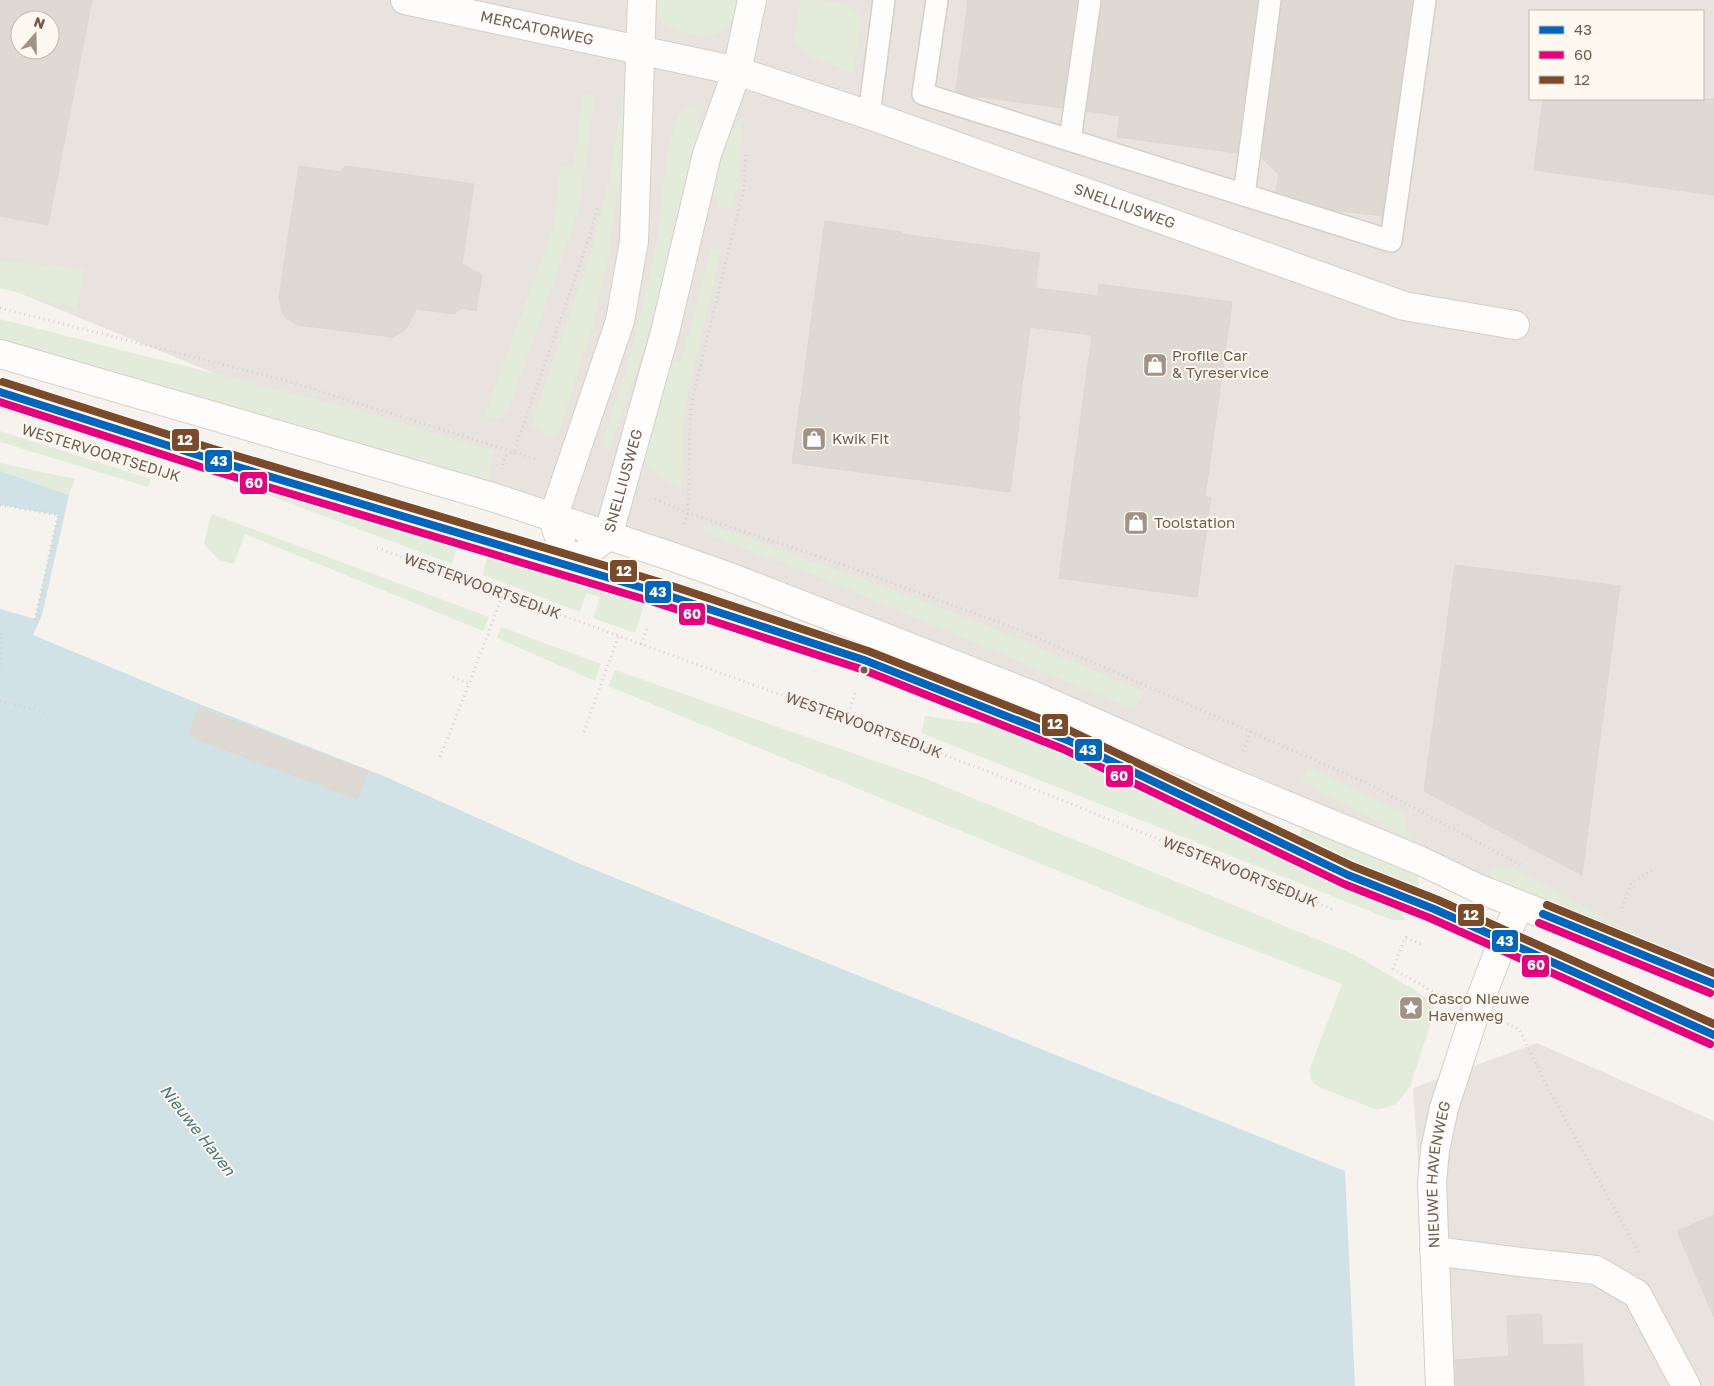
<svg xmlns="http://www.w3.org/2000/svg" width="1714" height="1386" viewBox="0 0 1714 1386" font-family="'Golos Text',sans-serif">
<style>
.industrial{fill:#e8e3de;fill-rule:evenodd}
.green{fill:#e3ecda}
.water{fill:#d0e2e5}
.pier{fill:#f6f3ee}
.building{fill:#dfd9d4;stroke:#ded7d0;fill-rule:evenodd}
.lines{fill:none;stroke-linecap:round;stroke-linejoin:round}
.lane-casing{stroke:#d4cfc9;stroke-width:24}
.street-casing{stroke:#d4cfc9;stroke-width:30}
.secondary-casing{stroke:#d4cfc9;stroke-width:30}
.path{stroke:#d7d1cd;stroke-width:3;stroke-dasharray:1 4;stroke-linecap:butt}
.lane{stroke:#fefdfc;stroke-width:21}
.street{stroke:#fefdfc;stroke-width:28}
.secondary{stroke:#fefdfc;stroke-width:28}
.bus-1-casing{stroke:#fdf8f0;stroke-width:11}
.bus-2-casing{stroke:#fdf8f0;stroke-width:11}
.bus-3-casing{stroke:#fdf8f0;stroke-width:11}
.bus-1{stroke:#0065bd;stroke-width:8}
.bus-2{stroke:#e5007d;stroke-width:8}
.bus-3{stroke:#7a4b2a;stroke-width:8}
.bus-dot{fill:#715d50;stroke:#fdf8f0;stroke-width:2}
.labels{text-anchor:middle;stroke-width:4;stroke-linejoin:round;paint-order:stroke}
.street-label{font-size:15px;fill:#715d50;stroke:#fdf8f0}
.poi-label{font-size:15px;fill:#715d50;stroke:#fdf8f0;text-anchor:start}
.water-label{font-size:16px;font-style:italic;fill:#4c7781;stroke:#fdf8f0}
.line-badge{stroke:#fdf8f0;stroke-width:2}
.badge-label{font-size:14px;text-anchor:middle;font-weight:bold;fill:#fff}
</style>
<rect width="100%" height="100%" fill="#f6f3ee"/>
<!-- industrial -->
<path class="industrial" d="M 0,0 L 1714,0 L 1714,991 L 0,285 ZM 1530,11 L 1703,11 L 1703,99 L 1530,99 ZM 20,20 L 50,20 L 50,50 L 20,50 Z
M 1537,1043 L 1714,1121 L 1714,1386 L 1433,1386 L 1413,1088 Z"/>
<!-- green -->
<path class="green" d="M 653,0 L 739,0 C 738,11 733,20 725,28 C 705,45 681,32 661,22 Z
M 800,0 C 821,0 860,0 861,24 L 853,73 L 814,58 L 794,43 Z
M 583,93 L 595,96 L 579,209 L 508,412 C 501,420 494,420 484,417 L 554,226 L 561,165 L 573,167 Z
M 623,97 L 628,125 L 609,252 L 594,322 L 558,434 L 546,437 L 532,424 L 593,245 L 608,185 Z
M 687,107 L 695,107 L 699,132 L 685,194 L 666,270 L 642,356 L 610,449 L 600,446 L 630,358 L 656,248 L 669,141 L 679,116 Z
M 738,122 L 742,125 L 738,187 L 731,208 L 719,207 L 718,201 L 709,184 L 725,139 Z
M 711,248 L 721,251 L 685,407 L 683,426 L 682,487 C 667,482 650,474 644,458 L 664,370 L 682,360 Z
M 0,261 L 83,269 L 77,309 L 0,288 Z
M 0,319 L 331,403 L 494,451 L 488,482 L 0,344 Z
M 0,402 L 157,455 L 156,458 L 0,409 Z
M 0,431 L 151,479 L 148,487 L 0,442 Z
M 0,463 L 75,479 L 69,495 L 0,471 Z
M 231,476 L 458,544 L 452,564 L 230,481 Z
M 212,514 L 489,617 L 483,631 L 245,534 L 234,564 L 219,560 L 204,544 L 209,522 Z
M 707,524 L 846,573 L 973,620 L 1144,692 L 1135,709 L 1111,700 L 802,570 L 702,533 Z
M 488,552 L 646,600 L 635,633 L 593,618 L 600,597 L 586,593 L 580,612 L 483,575 Z
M 501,627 L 601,664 L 595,681 L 497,638 Z
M 615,670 L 924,778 L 1353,954 L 1415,990 L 1433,1004 L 1432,1019 L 1410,1087 L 1396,1104 L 1377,1110 L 1319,1087 L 1312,1082 L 1309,1071 L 1342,984 L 1202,930 L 608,686 Z
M 925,716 L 1003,727 L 1043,740 L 1399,907 L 1405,919 L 1404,920 L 1392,920 L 921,733 Z
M 1309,766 L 1403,812 L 1410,840 L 1302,781 Z
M 1305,825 L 1416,870 L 1419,886 L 1417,892 L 1301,838 L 1300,833 Z
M 1498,868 L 1507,868 L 1513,869 L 1647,940 L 1714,968 L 1714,974 L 1489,879 L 1492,871 Z"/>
<!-- water -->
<path class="water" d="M 0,471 L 69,495 L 42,615 L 33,635 L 197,703 L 386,777 L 578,863 L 1345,1171 L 1355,1386 L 0,1386 Z"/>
<!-- pier -->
<path class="pier" d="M 0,505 L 58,515 L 35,619 L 0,609 Z"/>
<!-- building -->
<path class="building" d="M 0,0 L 92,0 L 48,225 L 0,216 ZM 20,20 L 50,20 L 50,50 L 20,50 Z
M 968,0 L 1077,0 L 1062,108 L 967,95 L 956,91 Z
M 1102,0 L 1257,0 L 1237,153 L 1117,137 L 1120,116 L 1087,111 Z
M 1282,0 L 1412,0 L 1382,216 L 1332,210 L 1276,192 L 1279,175 L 1262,158 Z
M 1543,99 L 1714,99 L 1714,195 L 1534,170 Z
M 299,166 L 340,172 L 345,166 L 474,184 L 462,264 L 482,275 L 476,311 L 462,308 L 454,314 L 416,309 L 408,326 L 404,331 L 392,337 L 298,325 L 287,319 L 282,313 L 279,297 Z
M 825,221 L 901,232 L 901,234 L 1040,253 L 1035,288 L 1098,296 L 1099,284 L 1232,302 L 1205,497 L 1211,498 L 1197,597 L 1059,578 L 1092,335 L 1030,327 L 1018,416 L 1020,416 L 1010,492 L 792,463 Z
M 1455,565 L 1620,586 L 1582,875 L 1424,791 Z
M 199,708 L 368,771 L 357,799 L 189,736 Z
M 1714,1215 L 1714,1317 L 1677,1231 Z
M 1541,1314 L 1543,1345 L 1582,1344 L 1584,1386 L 1456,1386 L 1455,1360 L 1509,1356 L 1507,1316 Z"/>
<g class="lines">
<defs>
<path id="lane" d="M 937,0 L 923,94 L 1391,241 L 1425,0
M 869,115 L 884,0
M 1070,140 L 1090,0
M 1244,195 L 1270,0"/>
<g id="street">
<path id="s2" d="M 405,0 L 737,71 L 869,115 L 1404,306 L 1515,325"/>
<path id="s3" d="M 642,0 L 634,241 L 620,321 L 553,518 L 568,566 L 608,536 L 665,332 L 707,154 L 737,71 L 752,0"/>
<path d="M 1434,1251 L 1520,1262 L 1596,1270 L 1637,1294 L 1686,1386"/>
<path id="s4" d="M 1440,1386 L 1432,1183 L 1435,1150 L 1444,1108 L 1474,1016 L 1503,940 L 1520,905"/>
</g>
<path id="secondary" d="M 0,354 L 492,497 L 673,557 L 735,579 L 1032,695 L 1220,778 L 1421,861 L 1477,888 L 1614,942 L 1714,984
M 0,392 L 204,457 L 660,593 L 864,660 L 1067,740 L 1348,875 L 1434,909 L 1714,1035"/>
</defs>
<!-- lane casing -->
<use href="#lane" class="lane-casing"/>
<!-- street casing -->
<use href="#street" class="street-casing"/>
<!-- secondary casing -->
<use href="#secondary" class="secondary-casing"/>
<!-- path -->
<g class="path">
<path d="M 0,308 L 284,380 L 536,459"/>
<path d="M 503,465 L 505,456 L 514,451 L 589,239 L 598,205"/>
<path d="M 655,499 L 688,513 L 841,564 L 1017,629 L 1367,783 L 1521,865"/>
<path d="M 0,505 L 58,515 L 35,619 L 42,615"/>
<path d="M 684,524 L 688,513 L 690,423 L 692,400 L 744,188 L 746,154"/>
<path id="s1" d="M 377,548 L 913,743 L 1049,795 L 1332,909"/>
<path d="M 0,634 L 2,635 L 0,670"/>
<path d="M 641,644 L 648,626"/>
<path d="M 453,677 L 469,684 L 503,594"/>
<path d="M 0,701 L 47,713"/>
<path d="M 847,718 L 855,693"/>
<path d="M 584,732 L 618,637"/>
<path d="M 1243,751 L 1251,731"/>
<path d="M 440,757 L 469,684"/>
<path d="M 1622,908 L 1631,883 L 1652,870"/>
<path d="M 1406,936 L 1393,969 L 1444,998"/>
<path d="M 1406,938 L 1421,944"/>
<path d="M 1507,1024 L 1519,1029 L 1548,1088 L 1640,1255"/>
</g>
<!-- lane -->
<use href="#lane" class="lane"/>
<!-- street -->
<use href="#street" class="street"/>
<!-- secondary -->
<use href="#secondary" class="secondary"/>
<defs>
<path id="bus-1" d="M 0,392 L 204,457 L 660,593 L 864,660 L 1067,740 L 1348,875 L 1434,909 L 1714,1035
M 1543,914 L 1714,984"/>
<path id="bus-2" d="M 0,402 L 201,467 L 657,603 L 861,669 L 1063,749 L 1344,884 L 1430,918 L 1710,1044
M 1539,923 L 1710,993"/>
<path id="bus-3" d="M 3,382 L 207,447 L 663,583 L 868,651 L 1071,731 L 1352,866 L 1438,900 L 1714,1024
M 1547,905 L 1714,973"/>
</defs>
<!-- bus-1 casing -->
<use href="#bus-1" class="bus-1-casing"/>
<!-- bus-2 casing -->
<use href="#bus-2" class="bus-2-casing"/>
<!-- bus-3 casing -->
<use href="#bus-3" class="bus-3-casing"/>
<!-- bus-1 -->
<use href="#bus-1" class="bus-1"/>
<!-- bus-2 -->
<use href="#bus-2" class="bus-2"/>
<!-- bus-3 -->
<use href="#bus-3" class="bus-3"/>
</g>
<!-- icons -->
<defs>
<symbol id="shop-square" viewBox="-11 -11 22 22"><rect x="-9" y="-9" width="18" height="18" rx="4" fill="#a09287" stroke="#fdf8f0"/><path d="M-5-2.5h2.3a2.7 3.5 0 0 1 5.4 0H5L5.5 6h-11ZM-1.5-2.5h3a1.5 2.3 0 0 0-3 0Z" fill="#fff"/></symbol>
<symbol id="sight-square" viewBox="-11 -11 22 22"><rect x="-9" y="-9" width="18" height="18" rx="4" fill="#a09287" stroke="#fdf8f0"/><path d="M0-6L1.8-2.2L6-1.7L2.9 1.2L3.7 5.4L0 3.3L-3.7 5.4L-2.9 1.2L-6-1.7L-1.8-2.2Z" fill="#fff"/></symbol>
</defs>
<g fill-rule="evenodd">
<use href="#shop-square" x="1141" y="351" width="28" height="28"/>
<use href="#shop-square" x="800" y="425" width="28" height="28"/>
<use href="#shop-square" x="1122" y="509" width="28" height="28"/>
<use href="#sight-square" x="1397" y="994" width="28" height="28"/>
</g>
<!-- markers -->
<circle class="bus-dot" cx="864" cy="670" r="4.5"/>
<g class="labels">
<!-- street labels -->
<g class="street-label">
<text dy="5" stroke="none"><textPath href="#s2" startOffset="135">MERCATORWEG</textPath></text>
<text dy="5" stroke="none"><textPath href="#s2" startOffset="750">SNELLIUSWEG</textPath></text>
<text transform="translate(101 453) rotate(17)" y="5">WESTERVOORTSEDIJK</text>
<text dy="5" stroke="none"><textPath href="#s3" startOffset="688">SNELLIUSWEG</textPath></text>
<text dy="5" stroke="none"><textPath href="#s1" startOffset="112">WESTERVOORTSEDIJK</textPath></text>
<text dy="5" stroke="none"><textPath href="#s1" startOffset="518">WESTERVOORTSEDIJK</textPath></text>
<text dy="5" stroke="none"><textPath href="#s1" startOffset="922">WESTERVOORTSEDIJK</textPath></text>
<text dy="5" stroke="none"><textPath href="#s4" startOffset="212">NIEUWE HAVENWEG</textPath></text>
</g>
<!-- poi labels -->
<g class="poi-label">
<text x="1172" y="361">Profile Car<tspan x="1172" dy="17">&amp; Tyreservice</tspan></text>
<text x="832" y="444">Kwik Fit</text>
<text x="1154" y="528">Toolstation</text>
<text x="1428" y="1004">Casco Nieuwe<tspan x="1428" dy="17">Havenweg</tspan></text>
</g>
<!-- water labels -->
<g class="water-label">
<text transform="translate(198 1130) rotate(52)" y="6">Nieuwe Haven</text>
</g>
</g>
<g class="line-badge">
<rect x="171" y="428" width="29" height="24" rx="5" fill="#7a4b2a"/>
<rect x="204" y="449" width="29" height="24" rx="5" fill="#0065bd"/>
<rect x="239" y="471" width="29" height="24" rx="5" fill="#e5007d"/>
<rect x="609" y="559" width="29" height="24" rx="5" fill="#7a4b2a"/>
<rect x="644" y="580" width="28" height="24" rx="5" fill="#0065bd"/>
<rect x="678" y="602" width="28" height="24" rx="5" fill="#e5007d"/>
<rect x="1041" y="713" width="28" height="24" rx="5" fill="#7a4b2a"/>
<rect x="1074" y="738" width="29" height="24" rx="5" fill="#0065bd"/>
<rect x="1105" y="764" width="29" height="24" rx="5" fill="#e5007d"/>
<rect x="1457" y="903" width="28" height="24" rx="5" fill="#7a4b2a"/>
<rect x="1491" y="929" width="28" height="24" rx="5" fill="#0065bd"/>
<rect x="1521" y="954" width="29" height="24" rx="5" fill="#e5007d"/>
</g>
<g class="badge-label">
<text x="185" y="445">12</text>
<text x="219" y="466">43</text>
<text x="254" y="488">60</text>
<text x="624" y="576">12</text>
<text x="658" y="597">43</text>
<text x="692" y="619">60</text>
<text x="1055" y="729">12</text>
<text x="1088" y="755">43</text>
<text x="1119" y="781">60</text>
<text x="1471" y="920">12</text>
<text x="1505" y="946">43</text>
<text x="1536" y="970">60</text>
</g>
<!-- legend -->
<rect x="1529" y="10" width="175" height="90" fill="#fdf8f0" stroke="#c5bab0"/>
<rect x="1539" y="26" width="25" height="8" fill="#0065bd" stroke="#c5bab0"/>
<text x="1574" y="35" font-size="15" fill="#715d50">43</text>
<rect x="1539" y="51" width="25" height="8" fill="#e5007d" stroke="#c5bab0"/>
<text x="1574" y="60" font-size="15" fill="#715d50">60</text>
<rect x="1539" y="76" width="25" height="8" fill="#7a4b2a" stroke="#c5bab0"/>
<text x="1574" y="85" font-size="15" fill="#715d50">12</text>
<!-- north arrow -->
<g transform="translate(35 35) rotate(20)"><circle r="24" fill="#fdf8f0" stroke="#c5bab0"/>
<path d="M0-4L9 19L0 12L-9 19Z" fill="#a09287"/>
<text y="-8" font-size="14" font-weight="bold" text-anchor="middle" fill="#715d50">N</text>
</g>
</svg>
